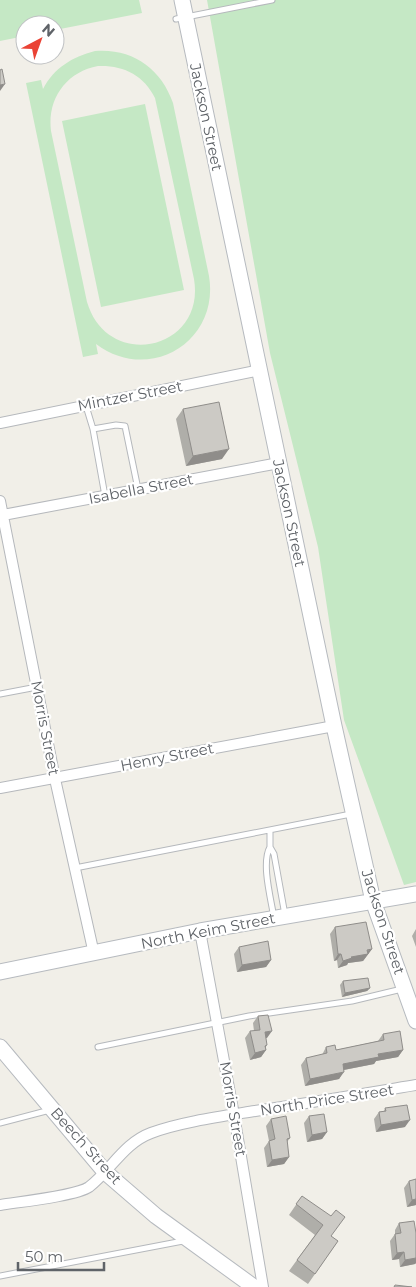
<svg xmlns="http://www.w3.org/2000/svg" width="416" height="1287" viewBox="0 0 416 1287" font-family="Montserrat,sans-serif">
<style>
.green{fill:#c5e8c5;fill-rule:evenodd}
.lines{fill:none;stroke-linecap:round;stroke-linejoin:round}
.lane-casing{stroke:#b5b8bc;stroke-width:7}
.street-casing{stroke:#b5b8bc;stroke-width:12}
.secondary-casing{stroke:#b6babf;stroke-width:17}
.lane{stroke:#fff;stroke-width:5}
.street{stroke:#fff;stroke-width:10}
.secondary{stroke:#fff;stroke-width:15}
.wall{fill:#afaea9}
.shaded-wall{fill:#8f8d8a}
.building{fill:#cccac5;stroke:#8f8d8a}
.labels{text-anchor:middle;stroke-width:4.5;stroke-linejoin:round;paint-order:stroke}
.street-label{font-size:15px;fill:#5f6368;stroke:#fff}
</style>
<rect width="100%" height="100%" fill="#f1efe8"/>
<!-- green -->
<path class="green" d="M 0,0 L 139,0 L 142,13 L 55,30 L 55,25 L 25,25 L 25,36 L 0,41 Z
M 207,0 L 416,0 L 416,882 L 404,885 L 344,720 L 318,547 L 270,353 Z
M 95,51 C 132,48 161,68 173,103 L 209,276 C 220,342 149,384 96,344 L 98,354 L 83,357 L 26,83 L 41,80 L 43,89 C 54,68 72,57 95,51 ZM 98,66 C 123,65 144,75 155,98 L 194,279 C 206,350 108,372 87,302 L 51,131 C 47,99 66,72 98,66 Z
M 145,104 L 184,290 L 101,307 L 62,121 Z"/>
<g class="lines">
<defs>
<path id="lane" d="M 176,19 L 272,0
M 86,406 L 93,429
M 105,496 L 93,429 L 116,425 L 125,426 L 138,489
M 0,694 L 37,687
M 270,830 L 270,847 L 274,854 L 285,915
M 270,847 C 261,863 271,899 274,918
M 75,868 L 351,814
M 98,1047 L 249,1016 L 352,1001 L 402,989
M 0,1123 L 50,1110
M 0,1276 L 183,1241"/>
<path id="street" d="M 0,423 L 260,370
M 0,501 L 55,779 L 94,954
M 3,515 L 279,463
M 0,788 L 334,726
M 200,931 L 234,1115 L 263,1287
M 0,1205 C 18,1202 76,1196 89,1187 C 111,1170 124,1143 151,1133 C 180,1122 224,1116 255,1111 C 309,1103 362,1094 416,1085"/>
<path id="secondary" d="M 182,0 L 334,726 L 373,901 L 416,1021
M 0,972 L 200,931 L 416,894
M 0,1047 L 105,1172 L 156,1216 L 254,1287"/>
</defs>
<!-- lane casing -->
<use href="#lane" class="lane-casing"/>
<!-- street casing -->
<use href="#street" class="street-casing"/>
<!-- secondary casing -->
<use href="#secondary" class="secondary-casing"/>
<!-- lane -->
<use href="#lane" class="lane"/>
<!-- street -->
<use href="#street" class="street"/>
<!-- secondary -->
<use href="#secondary" class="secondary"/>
</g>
<!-- wall -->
<path class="wall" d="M 183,409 L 222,459 L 186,466 L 176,419 Z
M 335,927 L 372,949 L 363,961 L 348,963 L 347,965 L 338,968 L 337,960 L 334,961 L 330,934 Z
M 416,929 L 416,947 L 412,936 Z
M 239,947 L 271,960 L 266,967 L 237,972 L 234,954 Z
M 343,981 L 370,988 L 367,991 L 342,997 L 340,985 Z
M 258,1016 L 267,1038 L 266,1038 L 266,1050 L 261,1057 L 250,1060 L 245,1038 L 250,1031 L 254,1031 L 253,1023 Z
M 383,1034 L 403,1050 L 398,1057 L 376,1061 L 374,1064 L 344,1070 L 339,1079 L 305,1086 L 301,1065 L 306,1058 L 322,1055 L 326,1047 L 336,1050 L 378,1041 Z
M 385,1108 L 405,1127 L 376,1132 L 374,1119 L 379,1112 L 384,1111 Z
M 309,1116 L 327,1132 L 322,1139 L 307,1142 L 304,1123 Z
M 271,1119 L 290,1138 L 287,1142 L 289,1157 L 284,1164 L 267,1167 L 264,1148 L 269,1141 L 266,1126 Z
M 409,1181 L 416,1205 L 407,1207 L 404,1188 Z
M 302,1196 L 331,1236 L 338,1241 L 308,1284 L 289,1271 L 315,1235 L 289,1215 Z
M 399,1223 L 416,1233 L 416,1263 L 415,1264 L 400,1267 L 399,1259 L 392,1260 L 390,1241 L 395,1234 L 395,1230 Z"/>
<!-- shaded-wall -->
<path class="shaded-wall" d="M 5,84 L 0,91 L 0,85 Z
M 229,449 L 222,459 L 186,466 L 193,456 Z
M 372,949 L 363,961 L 348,963 L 347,965 L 338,968 L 343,961 L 351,957 Z
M 338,954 L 341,954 L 337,960 L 334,961 Z
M 271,960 L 266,967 L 237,972 L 242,965 Z
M 370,988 L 367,991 L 342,997 L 345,993 Z
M 272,1031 L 267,1038 L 260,1039 L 265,1032 Z
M 267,1045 L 263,1051 L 266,1050 L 261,1057 L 250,1060 L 255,1053 L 265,1046 Z
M 403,1050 L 398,1057 L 376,1061 L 374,1064 L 338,1071 L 343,1064 L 378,1054 Z
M 344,1072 L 339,1079 L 305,1086 L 310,1079 Z
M 410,1120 L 405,1127 L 376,1132 L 381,1125 Z
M 327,1132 L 322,1139 L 307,1142 L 312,1135 Z
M 289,1157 L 284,1164 L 267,1167 L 272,1160 Z
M 416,1199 L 416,1205 L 407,1207 L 412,1200 Z
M 404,1252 L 399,1259 L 392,1260 L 397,1253 Z
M 416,1258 L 416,1263 L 415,1264 L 400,1267 L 405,1260 Z"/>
<!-- building -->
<path class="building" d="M 2,69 L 5,84 L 0,85 L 0,70 Z
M 219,402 L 229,449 L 193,456 L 183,409 Z
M 366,922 L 372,949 L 367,950 L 368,954 L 351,957 L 352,958 L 343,961 L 341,954 L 338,954 L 335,927 Z
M 268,941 L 271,960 L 242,965 L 239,947 Z
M 368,978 L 370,988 L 345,993 L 343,981 Z
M 268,1015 L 272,1031 L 265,1032 L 267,1045 L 265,1046 L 266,1050 L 255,1053 L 250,1031 L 260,1030 L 258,1016 Z
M 400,1031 L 403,1050 L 378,1054 L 379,1057 L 343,1064 L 344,1072 L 310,1079 L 306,1058 L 327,1053 L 326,1047 L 335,1045 L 336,1050 L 384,1040 L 383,1034 Z
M 407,1105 L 410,1120 L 381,1125 L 379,1112 L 386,1111 L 385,1108 Z
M 324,1114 L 327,1132 L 312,1135 L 309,1116 Z
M 286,1116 L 290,1138 L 287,1139 L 289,1157 L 272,1160 L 269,1141 L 275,1139 L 271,1119 Z
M 416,1179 L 416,1199 L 412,1200 L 409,1181 Z
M 302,1196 L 331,1216 L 336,1210 L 345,1217 L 331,1236 L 338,1241 L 315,1274 L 297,1260 L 323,1225 L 296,1204 Z
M 414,1221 L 416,1233 L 416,1258 L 405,1260 L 404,1252 L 397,1253 L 395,1234 L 401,1233 L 399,1223 Z
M 395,1285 L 412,1287 L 394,1287 Z"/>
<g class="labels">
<!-- street labels -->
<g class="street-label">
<text transform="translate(206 117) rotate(78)" y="5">Jackson Street</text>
<text transform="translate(130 396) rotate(-11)" y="5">Mintzer Street</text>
<text transform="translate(141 489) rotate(-11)" y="5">Isabella Street</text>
<text transform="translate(289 513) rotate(78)" y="5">Jackson Street</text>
<text transform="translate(45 728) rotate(79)" y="5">Morris Street</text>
<text transform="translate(167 757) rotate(-11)" y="5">Henry Street</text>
<text transform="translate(383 922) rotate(72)" y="5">Jackson Street</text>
<text transform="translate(208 931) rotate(-11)" y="5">North Keim Street</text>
<text transform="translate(327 1100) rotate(-9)" y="5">North Price Street</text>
<text transform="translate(233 1109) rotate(80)" y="5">Morris Street</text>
<text transform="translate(86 1146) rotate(48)" y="5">Beech Street</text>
</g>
</g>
<!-- north arrow -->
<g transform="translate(40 40) rotate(41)"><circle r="24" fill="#ffffff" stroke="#bfc1c3"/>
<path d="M0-4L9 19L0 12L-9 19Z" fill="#ea4335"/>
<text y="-8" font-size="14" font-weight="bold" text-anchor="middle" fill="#5f6368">N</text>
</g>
<!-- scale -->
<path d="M18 1262v8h86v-8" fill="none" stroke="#5f6368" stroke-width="2.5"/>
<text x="25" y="1262" font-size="15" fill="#5f6368" stroke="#ffffff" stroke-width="4" paint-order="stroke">50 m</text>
</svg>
